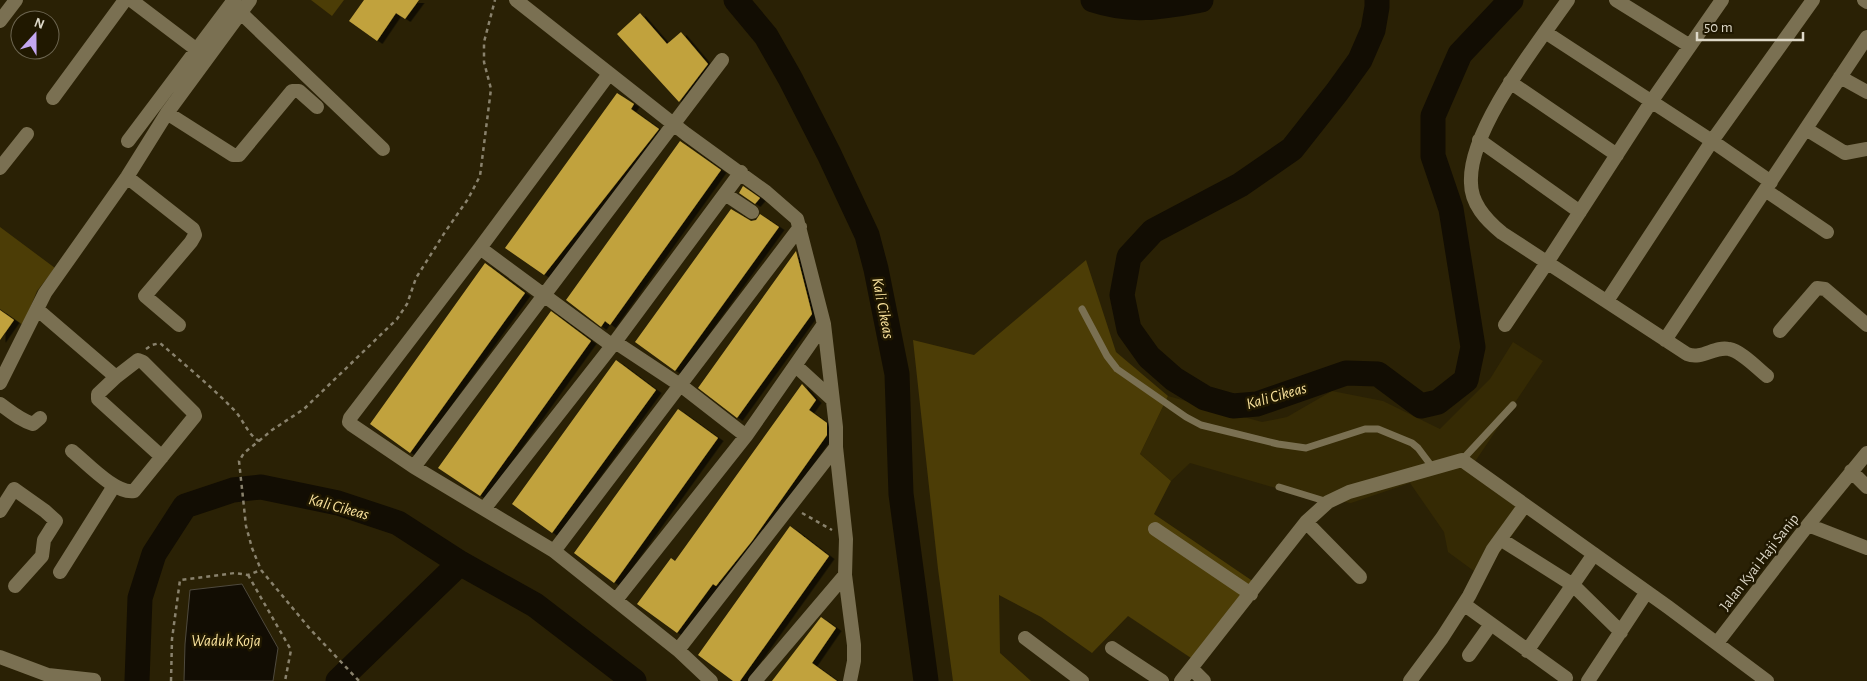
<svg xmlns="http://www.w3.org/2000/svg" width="1867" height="681" viewBox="0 0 1867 681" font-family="'Alegreya Sans',sans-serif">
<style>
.built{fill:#352a04}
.green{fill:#4c3d06}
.water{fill:#120d03;stroke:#4f4a3e}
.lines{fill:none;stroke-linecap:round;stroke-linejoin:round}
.river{stroke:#120d03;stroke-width:25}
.building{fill:#c1a23e;filter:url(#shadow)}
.path{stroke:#89826d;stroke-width:2.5;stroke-dasharray:4 4;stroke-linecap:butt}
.service{stroke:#7a7052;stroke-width:7}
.minor{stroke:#7a7052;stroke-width:14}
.labels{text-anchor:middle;stroke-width:5;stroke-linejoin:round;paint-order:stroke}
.street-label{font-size:15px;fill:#ddd8c8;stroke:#201800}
.water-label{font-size:16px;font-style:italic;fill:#f9e29c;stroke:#201800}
</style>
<defs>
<filter id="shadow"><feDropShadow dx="5.5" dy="3" stdDeviation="0" flood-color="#0009"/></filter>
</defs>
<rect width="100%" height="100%" fill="#2a2105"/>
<!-- built -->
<path class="built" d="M 1513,342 L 1543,361 L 1470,469 L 1530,511 L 1482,577 L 1448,552 L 1444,532 L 1410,483 L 1351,503 L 1303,496 L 1190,463 L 1171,481 L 1140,454 L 1168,396 L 1262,422 L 1287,417 L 1332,391 L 1383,401 L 1440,429 L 1490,379 Z"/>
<!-- green -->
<path class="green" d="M 311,0 L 344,0 L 332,16 Z
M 0,227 L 55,268 L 37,291 L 23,325 L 0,309 Z
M 1086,260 L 1116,352 L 1168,396 L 1140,454 L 1171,481 L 1154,514 L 1257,584 L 1194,660 L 1128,616 L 1092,653 L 1041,617 L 999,595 L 1000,653 L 1031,681 L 953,681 L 938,569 L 913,340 L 974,355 Z"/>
<!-- water -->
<path class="water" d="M 242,584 L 278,648 L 273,681 L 184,681 L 185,644 L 190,590 Z"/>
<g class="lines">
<!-- river -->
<path class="river" d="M 736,0 L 766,36 L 790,78 L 829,154 L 867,235 L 876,269 L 897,374 L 901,494 L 926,681
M 1093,0 C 1132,13 1162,7 1201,0
M 1377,0 L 1377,7 L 1373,30 L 1360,60 L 1337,92 L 1292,149 L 1240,185 L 1153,231 L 1129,257 L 1122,295 L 1129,329 L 1149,357 L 1174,379 L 1205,398 L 1233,406 L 1257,404 L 1346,373 L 1378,374 L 1421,406 L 1438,402 L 1466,380 L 1473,347 L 1451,209 L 1433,156 L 1433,116 L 1460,54 L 1511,0
M 137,681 L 140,598 L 154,554 L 185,506 L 233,490 L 261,487 L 338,503 L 398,523 L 460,563 L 535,605 L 634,681
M 338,681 L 460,563"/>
</g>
<!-- building -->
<path class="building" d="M 364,0 L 419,0 L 405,19 L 396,13 L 377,41 L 349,21 Z
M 640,13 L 667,44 L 681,32 L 708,64 L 679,102 L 617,34 Z
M 617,93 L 634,104 L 631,109 L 659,129 L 544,275 L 505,248 Z
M 680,141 L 721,170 L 610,325 L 605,321 L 601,327 L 566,300 Z
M 743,186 L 760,198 L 755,204 L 739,193 Z
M 731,209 L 751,221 L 756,220 L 760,214 L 779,227 L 675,371 L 635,342 Z
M 796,251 L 812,314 L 737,418 L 698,388 Z
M 485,263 L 525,293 L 410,453 L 370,424 Z
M 0,310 L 14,320 L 0,340 Z
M 551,311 L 591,341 L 480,496 L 438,468 Z
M 616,360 L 656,390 L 552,533 L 512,504 Z
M 802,384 L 816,400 L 809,410 L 827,423 L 827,435 L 752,541 L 716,586 L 713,584 L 677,633 L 637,604 L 671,558 L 675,561 Z
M 678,409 L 718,438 L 614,583 L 574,553 Z
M 790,526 L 829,556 L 740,681 L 733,681 L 698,655 Z
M 821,617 L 836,628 L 812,663 L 837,681 L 772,681 Z"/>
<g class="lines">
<!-- path -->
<path class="path" d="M 146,349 L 152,345 L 160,343 C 185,365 212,387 235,411 C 244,421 248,435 259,441 L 244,453 L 239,461 L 246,526 L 252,548 L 261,570 L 310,629 L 359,681
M 259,441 L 272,430 L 304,409 L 397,319 L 407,304 L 416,278 L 445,232 L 468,199 L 480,176 L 491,89 L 484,62 L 484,42 L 495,0
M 802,513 L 832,530
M 248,575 L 291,650 L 285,681
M 171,681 L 172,639 L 180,580 L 235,573 L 248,575 L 261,570"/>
<!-- service -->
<path class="service" d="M 1082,309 L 1107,356 L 1117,369 L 1186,417 L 1201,425 L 1278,444 L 1306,448 L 1365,429 L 1378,429 L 1412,443 L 1418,448 L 1433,468
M 1462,460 L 1513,405
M 1279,487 L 1328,502"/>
<!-- minor -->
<path class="minor" d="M 131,0 L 197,50
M 516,0 L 686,134 L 766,192 L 797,219 L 824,324 L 836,427 L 836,447 L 846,539 L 845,575 L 854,645 L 854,661 L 850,681
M 1568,0 C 1538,43 1468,130 1471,183 C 1471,204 1486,220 1502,233 L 1687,354 C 1702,360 1714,346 1729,349 C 1741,351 1757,368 1767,376
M 1616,0 L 1690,46
M 1864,0 L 1867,2
M 241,13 L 383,149
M 0,21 L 16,0
M 1545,32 L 1712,141 L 1771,182
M 609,74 L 480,248 L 350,418 L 349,422 L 352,425 L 414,467 L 554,551 L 678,650 L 711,681
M 1840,77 L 1867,92
M 1510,82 L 1617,155
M 53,98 L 125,0
M 167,113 L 233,155 L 239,155 L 292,91 L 299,91 L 317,107
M 1806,129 L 1845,153 L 1867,149
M 1479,140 L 1580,212
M 128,141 L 234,0
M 0,168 L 27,134
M 127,177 L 193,229 L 195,235 L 191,242 L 145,296 L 179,325
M 1765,190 L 1827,232
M 725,194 L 752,212
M 480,248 L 610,344 L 615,342 L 683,387 L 746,436
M 1607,301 L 1712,141 L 1813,0
M 38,310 L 116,377 L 138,360 L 143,362 L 194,413 L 195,416 L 134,491 C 115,494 87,463 72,451
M 1505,325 L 1548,261 L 1651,102 L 1722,0
M 1780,331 L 1817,288 L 1825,289 L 1867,325
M 1665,340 L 1867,37
M 796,366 L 832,399
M 116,377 L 98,394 L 98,399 L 162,457
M 0,383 L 45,293 L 127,177 L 167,113 L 250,0
M 0,404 C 11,412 20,420 33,424 L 40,418
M 414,467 L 722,60
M 1851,471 L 1867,487
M 484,509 L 615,342 L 741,172
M 0,511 L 14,489 L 45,511 L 56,521 L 44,540 L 42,556 L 15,586
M 1306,522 L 1360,577
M 1808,525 L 1867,548
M 1155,529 L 1251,594
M 1505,542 L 1573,585 L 1621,632
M 554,551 L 800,227
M 60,572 L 114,486
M 616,600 L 746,436 L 824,324
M 1469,608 L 1566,678
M 1025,638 L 1082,681
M 1717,643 L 1808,525 L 1867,453
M 1112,648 L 1162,681
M 678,650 L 836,447
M 1527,651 L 1594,554
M 1469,655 L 1491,624
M 0,657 L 48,675 L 94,680
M 1192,669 L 1204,681
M 755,681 L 845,575
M 1181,681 L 1306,522 L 1328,502 L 1349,492 L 1462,460 L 1668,607 L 1767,681
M 1410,681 L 1442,638 L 1469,596 L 1493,549 L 1525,505
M 1588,681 L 1646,593"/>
</g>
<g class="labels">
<!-- street labels -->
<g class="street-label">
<text transform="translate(1759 562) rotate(-52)" y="5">Jalan Kyai Haji Sanip</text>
</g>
<!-- water labels -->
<g class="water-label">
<text transform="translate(884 308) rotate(79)" y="6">Kali Cikeas</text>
<text transform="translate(1276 395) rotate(-16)" y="6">Kali Cikeas</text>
<text transform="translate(339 506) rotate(15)" y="6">Kali Cikeas</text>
<text x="226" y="646">Waduk Koja</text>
</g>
</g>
<!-- north arrow -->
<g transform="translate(35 35) rotate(21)"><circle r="24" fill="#201800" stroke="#6c6550"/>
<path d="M0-4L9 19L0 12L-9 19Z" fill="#c4a7f1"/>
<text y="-8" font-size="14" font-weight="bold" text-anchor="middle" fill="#ddd8c8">N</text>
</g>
<!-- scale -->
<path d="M1697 32v8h106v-8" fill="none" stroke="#ddd8c8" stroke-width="2.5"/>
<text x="1704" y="32" font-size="15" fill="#ddd8c8" stroke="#201800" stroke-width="4" paint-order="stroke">50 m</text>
</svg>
